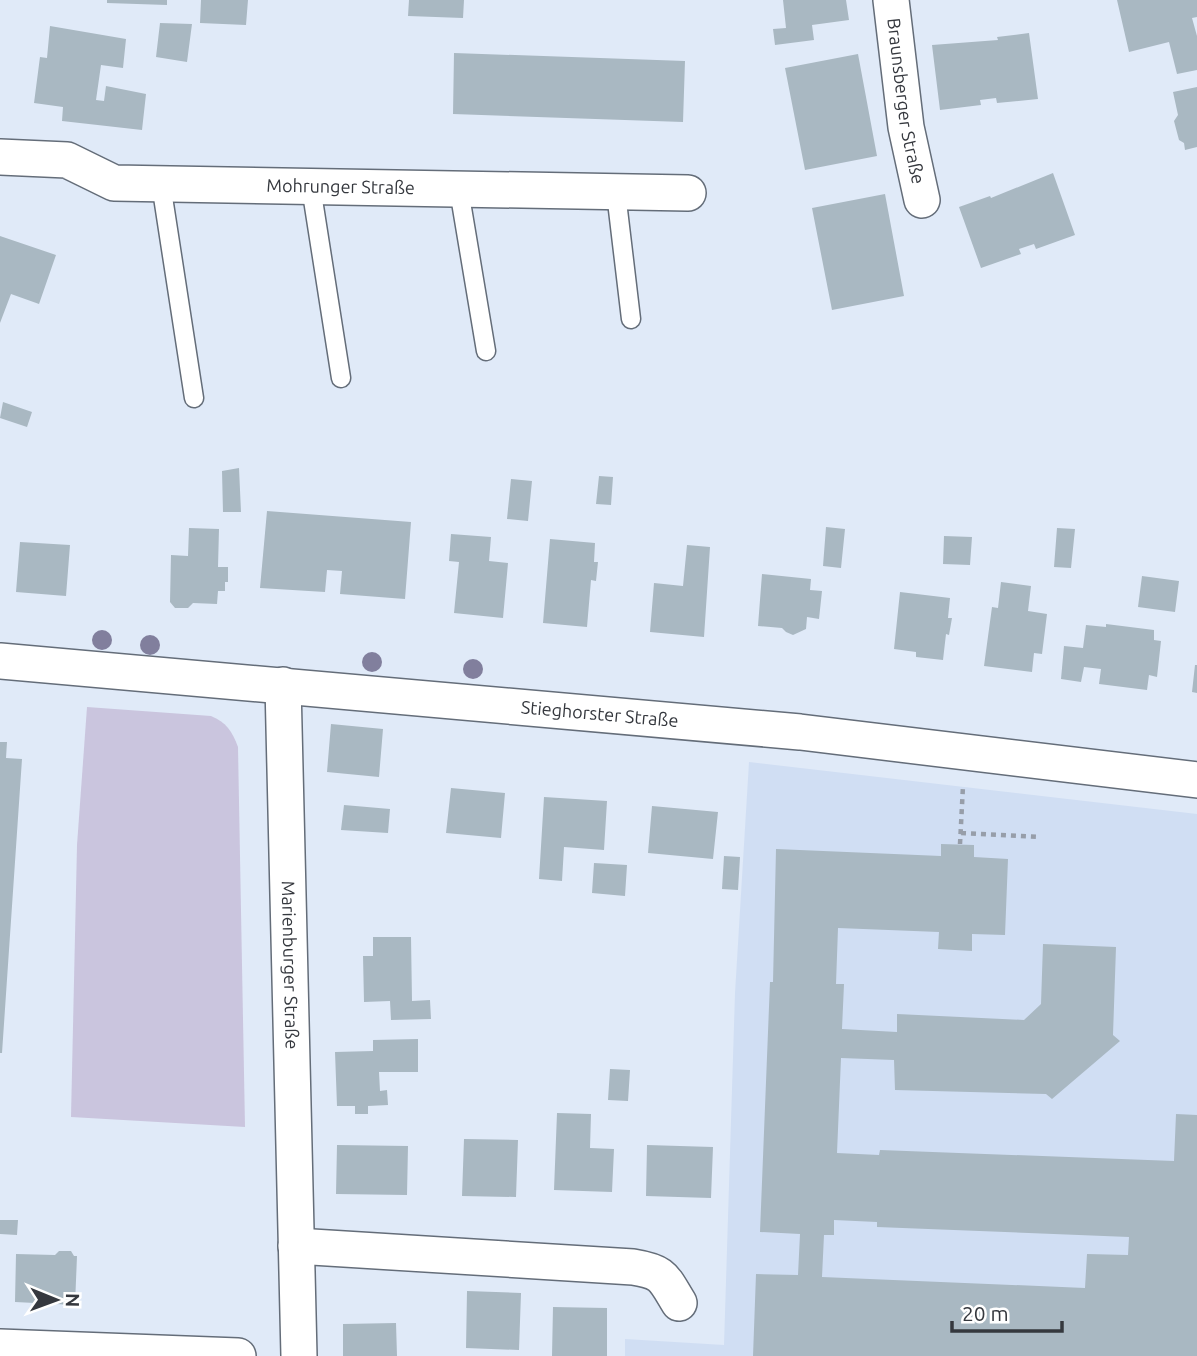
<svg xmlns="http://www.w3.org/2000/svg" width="1197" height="1356" viewBox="0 0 1197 1356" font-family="Ubuntu,sans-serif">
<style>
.built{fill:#d0def3}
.green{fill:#cac5de}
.building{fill:#a9b8c2;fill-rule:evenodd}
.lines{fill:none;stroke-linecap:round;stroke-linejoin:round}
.lane-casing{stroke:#646d79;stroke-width:21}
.street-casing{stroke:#646d79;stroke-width:38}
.path{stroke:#979ea9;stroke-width:4.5;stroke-dasharray:5 5;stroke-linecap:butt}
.lane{stroke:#fff;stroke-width:18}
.street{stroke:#fff;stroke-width:35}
.tree{fill:#817f9d}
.labels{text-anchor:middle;stroke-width:6;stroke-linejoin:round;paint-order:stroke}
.street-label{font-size:18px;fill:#35383e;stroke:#fff}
</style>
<rect width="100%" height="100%" fill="#e0eaf8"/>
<!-- built -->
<path class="built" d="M 749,762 L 1197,814 L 1197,1356 L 625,1356 L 625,1339 L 724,1345 L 735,993 Z"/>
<!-- green -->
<path class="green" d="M 87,707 L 211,716 C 226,722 232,731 238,747 L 245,1127 L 71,1117 L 77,845 Z"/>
<!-- building -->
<path class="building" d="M 107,0 L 167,0 L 167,5 L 107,3 Z
M 201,0 L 248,0 L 246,25 L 200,23 Z
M 409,0 L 464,0 L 463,18 L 408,16 Z
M 783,0 L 846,0 L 849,20 L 812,25 L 814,40 L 775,45 L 773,29 L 786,28 Z
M 1117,0 L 1197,0 L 1197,17 L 1192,18 L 1197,36 L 1197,70 L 1177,74 L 1169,42 L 1129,52 Z
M 160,23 L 192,24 L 187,62 L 156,57 Z
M 50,26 L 126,39 L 123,68 L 101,65 L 96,100 L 104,101 L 106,86 L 146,94 L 142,130 L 62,121 L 63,107 L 34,103 L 40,57 L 47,58 Z
M 1029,33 L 1038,99 L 997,103 L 996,98 L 980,100 L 981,105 L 940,110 L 932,45 L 998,40 L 997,37 Z
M 454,53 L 685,61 L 683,122 L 453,114 Z
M 858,54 L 877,156 L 805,170 L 785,68 Z
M 1197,87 L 1197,147 L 1185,150 L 1184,143 L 1179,140 L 1174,121 L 1178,115 L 1173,92 Z
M 1053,173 L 1075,235 L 1036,249 L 1034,244 L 1019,249 L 1021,254 L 981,268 L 959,207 L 990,196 L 991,198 Z
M 885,194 L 904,296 L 832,310 L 812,208 Z
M 0,236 L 56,255 L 39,304 L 11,294 L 0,323 Z
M 3,402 L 32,412 L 27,427 L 0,418 Z
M 239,468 L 241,512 L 223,512 L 222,471 Z
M 599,476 L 613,477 L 611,505 L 596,504 Z
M 511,479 L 532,481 L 528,521 L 507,519 Z
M 267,511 L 411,522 L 405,599 L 340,594 L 342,571 L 327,570 L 325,592 L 260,588 Z
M 826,527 L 845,529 L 841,568 L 823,566 Z
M 189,528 L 219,529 L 218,567 L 228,567 L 228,582 L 225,582 L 225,591 L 218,591 L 217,604 L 193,603 L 188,608 L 175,608 L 170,602 L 171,555 L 188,556 Z
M 1057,528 L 1075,529 L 1071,568 L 1054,567 Z
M 451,534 L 491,537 L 489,561 L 508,563 L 503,618 L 454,613 L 459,562 L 449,561 Z
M 944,536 L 972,537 L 970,565 L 943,564 Z
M 550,539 L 595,543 L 594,562 L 598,562 L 596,581 L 591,580 L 587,627 L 543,623 Z
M 20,542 L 70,545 L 66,596 L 16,592 Z
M 687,545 L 710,547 L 704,637 L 650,632 L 654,583 L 683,586 Z
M 762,574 L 811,579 L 810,590 L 822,591 L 819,619 L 807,617 L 806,629 L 793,635 L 786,632 L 782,628 L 758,626 Z
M 1142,576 L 1179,581 L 1175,612 L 1138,607 Z
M 1001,582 L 1031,586 L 1028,611 L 1047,614 L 1042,654 L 1034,653 L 1032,672 L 984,666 L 992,607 L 998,608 Z
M 900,592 L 950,598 L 948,618 L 952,618 L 949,635 L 946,634 L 943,660 L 916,657 L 916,652 L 894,649 Z
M 1106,624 L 1154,630 L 1154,640 L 1161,641 L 1157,677 L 1149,675 L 1147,690 L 1099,684 L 1101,669 L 1084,667 L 1081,682 L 1061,679 L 1064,646 L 1083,648 L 1086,625 L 1106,627 Z
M 1195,665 L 1197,665 L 1197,693 L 1192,692 Z
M 331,724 L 383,729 L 379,777 L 327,772 Z
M 0,742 L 7,742 L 6,758 L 22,759 L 2,1053 L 0,1053 Z
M 451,788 L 505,793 L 501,838 L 446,833 Z
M 544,797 L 607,801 L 604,850 L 564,847 L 562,881 L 539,879 Z
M 344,805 L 390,809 L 388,833 L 341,830 Z
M 652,806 L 718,812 L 713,859 L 648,853 Z
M 941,844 L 974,845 L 974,857 L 1008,859 L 1005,935 L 972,934 L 972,951 L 938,949 L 939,932 L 838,928 L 836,984 L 844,984 L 842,1029 L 897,1032 L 897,1014 L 1024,1020 L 1041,1004 L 1043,944 L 1116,947 L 1113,1035 L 1120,1041 L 1052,1099 L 1046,1094 L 895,1090 L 894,1060 L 841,1058 L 837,1153 L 879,1155 L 880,1150 L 1174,1161 L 1176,1114 L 1197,1115 L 1197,1356 L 753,1356 L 756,1274 L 798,1275 L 800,1234 L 760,1232 L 770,982 L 773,982 L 776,849 L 941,856 ZM 834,1220 L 877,1222 L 877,1227 L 1129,1237 L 1128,1255 L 1087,1254 L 1085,1288 L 822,1277 L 824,1235 L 834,1235 Z
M 724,856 L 740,857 L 738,890 L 722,889 Z
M 594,863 L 627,865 L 625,896 L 592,893 Z
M 373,937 L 411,937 L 412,1001 L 430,1000 L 431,1019 L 391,1020 L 390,1001 L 364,1002 L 363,956 L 373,956 Z
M 418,1039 L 418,1072 L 379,1072 L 380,1091 L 387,1090 L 388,1105 L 368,1106 L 368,1114 L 355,1114 L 355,1106 L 337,1106 L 335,1052 L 373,1051 L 373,1040 Z
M 610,1069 L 630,1070 L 628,1101 L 608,1100 Z
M 557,1113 L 591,1114 L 590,1148 L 614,1149 L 612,1192 L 554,1190 Z
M 464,1139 L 518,1140 L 516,1197 L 462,1196 Z
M 337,1145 L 408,1146 L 407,1195 L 336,1194 Z
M 647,1145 L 713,1147 L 711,1198 L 646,1196 Z
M 0,1220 L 18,1220 L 17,1235 L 0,1234 Z
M 59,1251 L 71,1251 L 74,1256 L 77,1256 L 75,1305 L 15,1302 L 16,1254 L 55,1255 Z
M 467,1291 L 521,1293 L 519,1350 L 466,1348 Z
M 553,1307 L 607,1308 L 607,1356 L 552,1356 Z
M 396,1323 L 397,1356 L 343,1356 L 343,1324 Z"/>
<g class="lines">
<defs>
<path id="lane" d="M 161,184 L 194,398
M 311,187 L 341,378
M 459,190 L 486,351
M 616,193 L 631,319"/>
<g id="street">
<path id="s1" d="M 891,0 L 906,127 L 922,200"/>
<path id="s2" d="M 0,157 L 67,160 L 114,183 L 688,193"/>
<path id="s3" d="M 0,661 L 800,732 L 1197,780"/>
<path id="s4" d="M 283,685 L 299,1356"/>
<path d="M 296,1246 L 633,1267 C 664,1272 663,1277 679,1303"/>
<path d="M 0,1347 L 238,1356"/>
</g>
</defs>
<!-- lane casing -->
<use href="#lane" class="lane-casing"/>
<!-- street casing -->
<use href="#street" class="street-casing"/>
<!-- path -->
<path class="path" d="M 961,833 L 1039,837
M 960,844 L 963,786"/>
<!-- lane -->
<use href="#lane" class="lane"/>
<!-- street -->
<use href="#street" class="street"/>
</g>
<!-- trees -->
<g class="tree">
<circle cx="102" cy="640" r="10"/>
<circle cx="150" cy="645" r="10"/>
<circle cx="372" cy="662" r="10"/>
<circle cx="473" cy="669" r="10"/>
</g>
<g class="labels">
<!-- street labels -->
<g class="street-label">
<text dy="6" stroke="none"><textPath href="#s1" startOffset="102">Braunsberger Straße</textPath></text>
<text dy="6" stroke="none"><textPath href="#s2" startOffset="346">Mohrunger Straße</textPath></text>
<text dy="6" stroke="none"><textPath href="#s3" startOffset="602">Stieghorster Straße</textPath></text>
<text dy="6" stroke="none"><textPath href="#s4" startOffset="280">Marienburger Straße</textPath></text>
</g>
</g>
<!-- north arrow -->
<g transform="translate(56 1300) rotate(91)" stroke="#ffffff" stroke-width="5" paint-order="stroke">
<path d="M0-5L12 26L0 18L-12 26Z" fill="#35383e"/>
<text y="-10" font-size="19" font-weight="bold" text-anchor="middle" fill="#35383e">N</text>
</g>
<!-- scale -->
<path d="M952 1321v10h110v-10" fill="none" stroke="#35383e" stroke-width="3.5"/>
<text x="962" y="1321" font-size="21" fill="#35383e" stroke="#ffffff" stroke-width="5" paint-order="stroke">20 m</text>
</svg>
